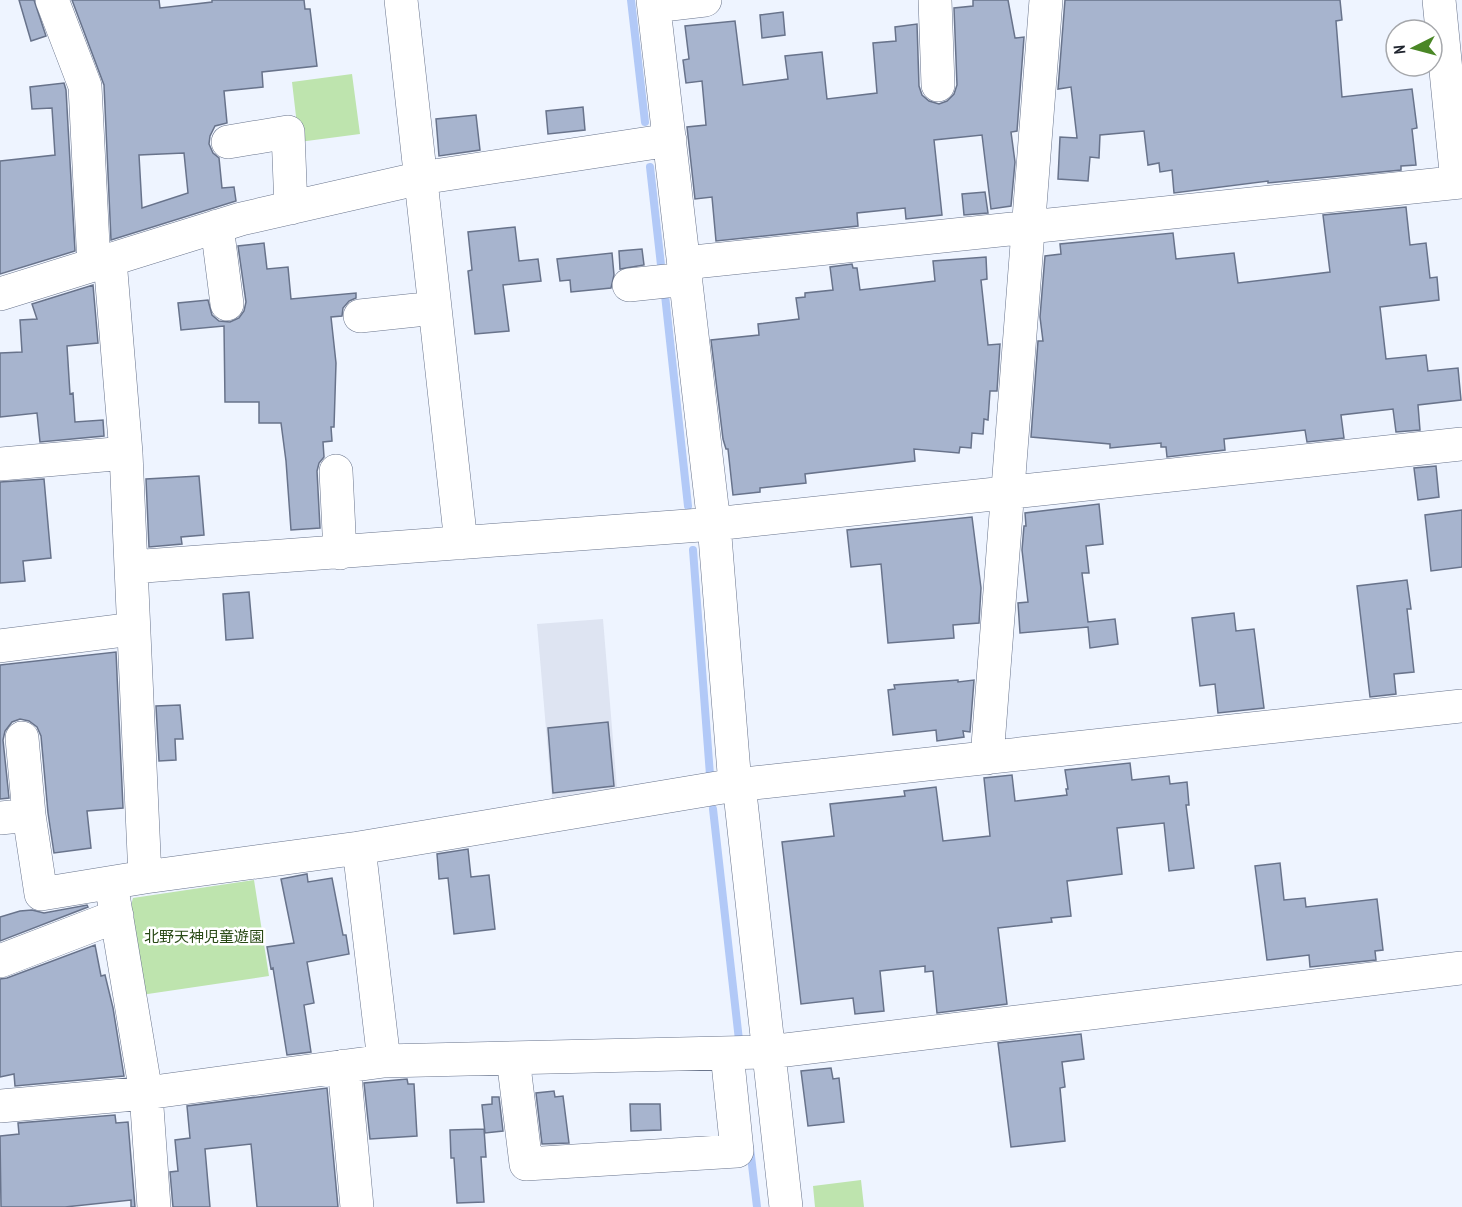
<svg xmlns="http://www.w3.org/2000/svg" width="1462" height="1207" viewBox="0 0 1462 1207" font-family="'PT Sans Narrow','Noto Sans JP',sans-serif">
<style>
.built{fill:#dee4f2}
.green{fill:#bee4ae}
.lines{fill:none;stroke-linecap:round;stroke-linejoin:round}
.stream{stroke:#b2c9f7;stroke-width:8}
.building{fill:#a7b4ce;stroke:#68738b;stroke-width:1.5;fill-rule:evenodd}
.minor-casing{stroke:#69748c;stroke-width:34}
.minor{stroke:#fff;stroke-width:33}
.labels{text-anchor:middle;stroke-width:5;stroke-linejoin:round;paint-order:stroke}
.park-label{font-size:15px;fill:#284915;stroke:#fff}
</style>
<rect width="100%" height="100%" fill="#eef4ff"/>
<!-- built -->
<path class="built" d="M 603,619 L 617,788 L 552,799 L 537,624 Z"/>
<!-- green -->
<path class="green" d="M 352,74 L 360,134 L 299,142 L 292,82 Z
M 254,880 L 269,976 L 141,995 L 129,913 L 133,898 Z
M 861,1180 L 864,1207 L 815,1207 L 813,1186 Z"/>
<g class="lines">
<!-- stream -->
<path class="stream" d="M 631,0 L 645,122
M 650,167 L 662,274
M 664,286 L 688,506
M 693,550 L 710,775
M 713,809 L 739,1040
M 750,1148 L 757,1207"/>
</g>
<!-- building -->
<path class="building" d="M 19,0 L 34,0 L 46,36 L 31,41 Z
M 72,0 L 159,0 L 160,8 L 212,2 L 212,0 L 304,0 L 305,9 L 310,9 L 317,66 L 262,72 L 263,87 L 224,91 L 227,123 L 215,126 L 210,136 L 209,144 L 213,153 L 219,158 L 222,188 L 234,187 L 236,201 L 111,240 L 104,85 ZM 184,153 L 188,193 L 142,208 L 139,155 Z
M 973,0 L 1008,0 L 1015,38 L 1024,37 L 1017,131 L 1011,132 L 1015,162 L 1011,206 L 991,209 L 982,135 L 934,140 L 942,215 L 906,219 L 905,208 L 857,213 L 858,226 L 716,241 L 712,197 L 695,199 L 687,127 L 706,125 L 702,81 L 686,83 L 683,60 L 689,59 L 685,26 L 735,21 L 743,85 L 788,79 L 785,56 L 822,52 L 827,99 L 877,93 L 873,43 L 896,41 L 895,27 L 917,24 L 919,86 L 922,95 L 929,101 L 939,104 L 947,101 L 954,94 L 957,85 L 954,8 L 973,6 Z
M 1065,0 L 1340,0 L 1342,20 L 1336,21 L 1342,97 L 1412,89 L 1417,128 L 1412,129 L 1416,165 L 1401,166 L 1401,170 L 1268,183 L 1268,181 L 1174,193 L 1172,170 L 1160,172 L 1159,163 L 1148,165 L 1144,131 L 1100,135 L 1099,158 L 1090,157 L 1088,181 L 1058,179 L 1060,137 L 1077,138 L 1071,87 L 1058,89 Z
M 783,12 L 785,35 L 762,38 L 760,15 Z
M 64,83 L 66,90 L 75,251 L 0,274 L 0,161 L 55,155 L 52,108 L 32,109 L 30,87 Z
M 583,107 L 585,130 L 548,134 L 546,111 Z
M 476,115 L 480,150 L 439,156 L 436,119 Z
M 985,192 L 988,213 L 964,215 L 962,194 Z
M 1406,207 L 1410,245 L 1426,243 L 1430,278 L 1437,277 L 1439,300 L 1380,307 L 1386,359 L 1426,355 L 1428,371 L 1458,368 L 1461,400 L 1418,405 L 1420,430 L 1396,432 L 1393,409 L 1341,415 L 1344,438 L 1307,442 L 1305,430 L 1224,439 L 1225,450 L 1167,457 L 1166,447 L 1161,447 L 1161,443 L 1110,448 L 1110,444 L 1031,437 L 1038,341 L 1043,341 L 1040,317 L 1045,256 L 1061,254 L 1060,244 L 1173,233 L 1176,259 L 1234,253 L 1238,283 L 1330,272 L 1323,215 Z
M 515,227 L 519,261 L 538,259 L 541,281 L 503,285 L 509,331 L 475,334 L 468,271 L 472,270 L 468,232 Z
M 264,243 L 267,269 L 288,267 L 291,299 L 356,293 L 356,298 L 349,301 L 343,308 L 342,316 L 331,317 L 336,363 L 334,427 L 331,427 L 332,441 L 323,442 L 324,457 L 319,463 L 317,471 L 320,528 L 291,530 L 286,461 L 281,423 L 259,423 L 259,402 L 225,402 L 224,326 L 181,330 L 178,303 L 208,300 L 212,315 L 219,321 L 230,322 L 239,318 L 244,311 L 246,302 L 238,246 Z
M 642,249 L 644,265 L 620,269 L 619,251 Z
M 612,253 L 614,275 L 611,288 L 571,292 L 570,280 L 560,281 L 557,259 Z
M 986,257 L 987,279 L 981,280 L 988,345 L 1000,344 L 997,391 L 990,391 L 988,420 L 984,419 L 983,434 L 972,433 L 971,448 L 960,447 L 959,453 L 914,449 L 915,461 L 805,474 L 806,483 L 760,488 L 760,492 L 733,495 L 728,449 L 726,449 L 723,439 L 711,340 L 759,335 L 758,324 L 799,319 L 796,298 L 805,297 L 805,293 L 833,290 L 830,267 L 852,264 L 853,268 L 857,268 L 860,290 L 935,281 L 933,261 Z
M 93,285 L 98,343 L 67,346 L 70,394 L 73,393 L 75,422 L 103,420 L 104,436 L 40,442 L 37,413 L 0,417 L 0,353 L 22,352 L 20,320 L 37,319 L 32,304 Z
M 1436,466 L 1439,497 L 1418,500 L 1414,468 Z
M 199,476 L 204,535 L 181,537 L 182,544 L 149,547 L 146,479 Z
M 44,479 L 51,558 L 23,561 L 25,581 L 0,583 L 0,482 Z
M 1099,504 L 1103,544 L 1086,546 L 1089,573 L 1082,573 L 1088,622 L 1115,619 L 1118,644 L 1090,648 L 1088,627 L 1020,633 L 1018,603 L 1028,602 L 1022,550 L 1024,526 L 1026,526 L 1025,513 Z
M 1462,510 L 1462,567 L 1431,571 L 1425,515 Z
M 972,517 L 981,588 L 979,623 L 953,625 L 954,638 L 888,643 L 881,564 L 851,567 L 847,530 Z
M 1407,580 L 1411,609 L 1407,609 L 1414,672 L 1394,674 L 1396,694 L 1370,697 L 1357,586 Z
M 249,592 L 253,638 L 226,640 L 223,594 Z
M 1234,613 L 1236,631 L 1254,629 L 1264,708 L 1218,713 L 1215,684 L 1200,686 L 1192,618 Z
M 116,652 L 123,808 L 87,811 L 91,848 L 54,853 L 48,813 L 41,736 L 37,727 L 29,721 L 20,719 L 12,722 L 5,731 L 3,740 L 9,798 L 0,799 L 0,665 Z
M 958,680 L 958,682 L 974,680 L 970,732 L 963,731 L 964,737 L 937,741 L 936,730 L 893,735 L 888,690 L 895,689 L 894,685 Z
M 180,705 L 183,739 L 175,739 L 176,760 L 159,761 L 156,706 Z
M 608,722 L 614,786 L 553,793 L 548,728 Z
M 1130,763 L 1132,780 L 1169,776 L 1170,784 L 1187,782 L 1189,805 L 1186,805 L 1194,868 L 1169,871 L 1164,823 L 1117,828 L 1122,874 L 1067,881 L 1071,916 L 1051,918 L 1052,922 L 998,928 L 1007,1004 L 937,1013 L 933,971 L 925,972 L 925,966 L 880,971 L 884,1011 L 855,1014 L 853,998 L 801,1004 L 782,842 L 834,836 L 830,804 L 905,796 L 904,791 L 936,787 L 943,841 L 990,836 L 984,778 L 1012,775 L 1015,801 L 1067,795 L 1066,789 L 1068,789 L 1065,770 Z
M 468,849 L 471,877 L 489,875 L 495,929 L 454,934 L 448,878 L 439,879 L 437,854 Z
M 1280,863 L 1284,900 L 1305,898 L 1306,907 L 1377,899 L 1383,950 L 1375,951 L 1376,960 L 1310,967 L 1309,955 L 1267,960 L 1255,866 Z
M 307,874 L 308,882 L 332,878 L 343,935 L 346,935 L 349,954 L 307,962 L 314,1003 L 304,1005 L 311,1052 L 287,1055 L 273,968 L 271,969 L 267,947 L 294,943 L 281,879 Z
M 87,905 L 88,907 L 0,941 L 0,917 L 20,911 L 32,910 L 44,913 Z
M 95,945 L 101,976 L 105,975 L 113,1008 L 124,1076 L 15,1086 L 14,1074 L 0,1077 L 0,979 L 7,978 Z
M 1081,1034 L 1084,1059 L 1062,1062 L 1065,1087 L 1060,1088 L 1065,1141 L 1011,1147 L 998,1043 Z
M 831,1068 L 833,1079 L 839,1078 L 844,1122 L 808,1126 L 801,1071 Z
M 407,1079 L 408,1084 L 414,1084 L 417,1136 L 370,1139 L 364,1083 Z
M 327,1088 L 338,1207 L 257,1207 L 251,1144 L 205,1149 L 210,1207 L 173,1207 L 170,1172 L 178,1171 L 175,1140 L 190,1138 L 187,1106 Z
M 554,1091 L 555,1097 L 563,1096 L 569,1143 L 542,1144 L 536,1093 Z
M 492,1097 L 499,1097 L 503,1131 L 485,1133 L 482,1105 L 492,1104 Z
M 630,1104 L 660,1104 L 661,1130 L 631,1131 Z
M 115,1115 L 116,1123 L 128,1122 L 135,1207 L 131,1207 L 131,1200 L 65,1207 L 1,1207 L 0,1136 L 19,1134 L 18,1123 Z
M 484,1129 L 486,1157 L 481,1157 L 484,1202 L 457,1203 L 454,1158 L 451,1158 L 450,1130 Z"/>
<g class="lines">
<defs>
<path id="minor" d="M 52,0 L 85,86 L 94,265
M 401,0 L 461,543
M 653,0 L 714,524 L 735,785
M 935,0 L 938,85
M 1439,0 L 1457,182
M 654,6 L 705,0
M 228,142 L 288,132 L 291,208
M 217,226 L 227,304
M 110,260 L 126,453 L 131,567
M 684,263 L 1462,182
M 629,285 L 686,279
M 0,294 L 241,219 L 421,178 L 670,140
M 360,316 L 435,308
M 0,464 L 126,453
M 336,471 L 340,553
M 0,646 L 133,629
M 22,738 L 29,815
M 987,758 L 1046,0
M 739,784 L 786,1207
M 0,818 L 29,815 L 41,894 L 145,877 L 359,848 L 735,785 L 1462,706
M 359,848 L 384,1061
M 145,877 L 131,567 L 714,524 L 1462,444
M 111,883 L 146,1093 L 154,1207
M 0,961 L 117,916
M 513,1058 L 526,1164 L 737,1151 L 727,1053
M 344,1066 L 357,1207
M 0,1106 L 146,1093 L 384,1061 L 769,1052 L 1462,968"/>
</defs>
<!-- minor casing -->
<use href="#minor" class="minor-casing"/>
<!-- minor -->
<use href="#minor" class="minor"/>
</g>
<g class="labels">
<!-- park labels -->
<g class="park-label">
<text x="204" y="942">北野天神児童遊園</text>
</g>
</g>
<!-- north arrow -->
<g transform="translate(1414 48) rotate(264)"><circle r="28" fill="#ffffff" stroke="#a5a7ab" stroke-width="1.5"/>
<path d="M0-4.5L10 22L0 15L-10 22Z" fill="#4a8726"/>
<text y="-9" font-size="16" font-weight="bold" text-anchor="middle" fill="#1f242e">N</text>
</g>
</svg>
